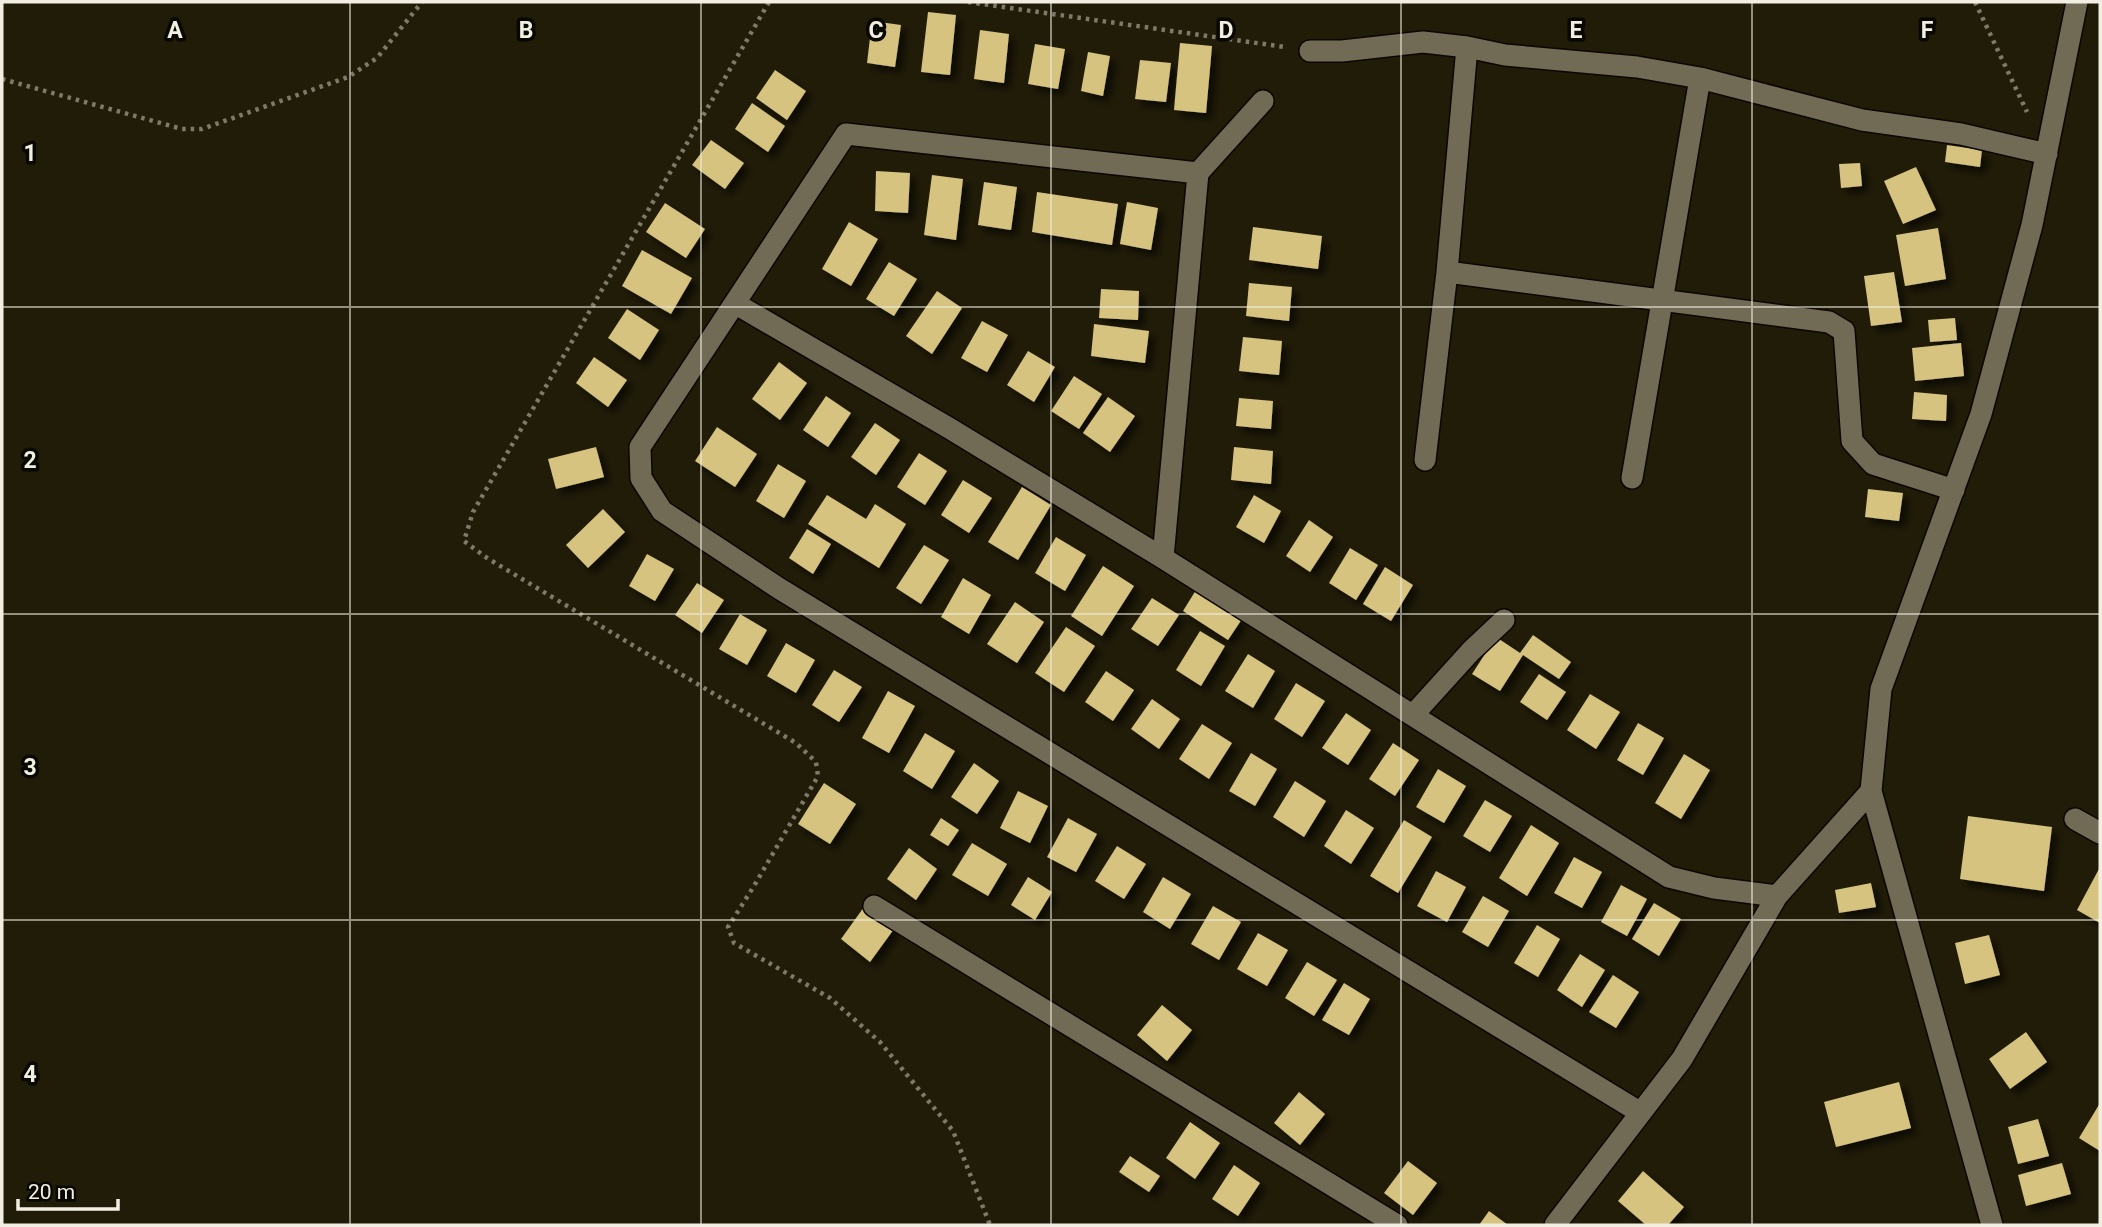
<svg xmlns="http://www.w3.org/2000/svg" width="2102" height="1227" viewBox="0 0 2102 1227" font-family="Roboto,sans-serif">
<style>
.building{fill:#d6c380;filter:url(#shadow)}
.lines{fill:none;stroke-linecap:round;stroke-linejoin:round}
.street-casing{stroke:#0b0600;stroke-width:24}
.path{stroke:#7e7a69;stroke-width:4.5;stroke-dasharray:3.5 5;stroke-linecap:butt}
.street{stroke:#716a55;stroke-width:21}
.grid{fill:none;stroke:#f2efe2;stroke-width:2;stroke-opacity:0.55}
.grid-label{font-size:23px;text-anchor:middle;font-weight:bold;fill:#f2efe2;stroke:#090702;stroke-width:7;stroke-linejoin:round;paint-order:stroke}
</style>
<defs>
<filter id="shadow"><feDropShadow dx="6" dy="6" stdDeviation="3.5" flood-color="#0009"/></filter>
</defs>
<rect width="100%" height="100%" fill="#211c08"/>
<!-- building -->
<path class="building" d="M 928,12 L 956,15 L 950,75 L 921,72 Z
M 872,21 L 901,25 L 895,67 L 867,63 Z
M 980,30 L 1009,34 L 1004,83 L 974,79 Z
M 1180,43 L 1212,46 L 1206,113 L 1174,110 Z
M 1035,44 L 1065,49 L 1058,89 L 1028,84 Z
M 1088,52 L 1110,56 L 1103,96 L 1081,91 Z
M 1140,60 L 1171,63 L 1166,102 L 1135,99 Z
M 775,70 L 806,91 L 787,120 L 756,98 Z
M 752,103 L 785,126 L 768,152 L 735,129 Z
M 711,140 L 744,163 L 725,189 L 692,165 Z
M 1947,145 L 1982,150 L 1980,167 L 1945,162 Z
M 1860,163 L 1862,186 L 1841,188 L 1839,164 Z
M 1916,167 L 1936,210 L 1903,224 L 1884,181 Z
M 876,171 L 910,173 L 908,213 L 875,211 Z
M 932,175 L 963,179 L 956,240 L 924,235 Z
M 984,182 L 1017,187 L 1011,230 L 978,225 Z
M 1037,192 L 1118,204 L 1112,245 L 1032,232 Z
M 1127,202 L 1158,208 L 1151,250 L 1120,244 Z
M 665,203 L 705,229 L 686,258 L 646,232 Z
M 849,222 L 878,239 L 851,286 L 822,269 Z
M 1253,227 L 1322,236 L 1318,269 L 1249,260 Z
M 1938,228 L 1946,279 L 1905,286 L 1896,235 Z
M 642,250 L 692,278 L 671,314 L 622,286 Z
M 889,262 L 917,279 L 894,316 L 866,299 Z
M 1894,272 L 1902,322 L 1871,326 L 1864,276 Z
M 1249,283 L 1292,287 L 1289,321 L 1246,316 Z
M 1101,289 L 1139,291 L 1138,320 L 1099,318 Z
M 937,291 L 962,308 L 932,354 L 906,336 Z
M 627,309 L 659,330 L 640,360 L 608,338 Z
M 1955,318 L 1957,340 L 1930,342 L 1928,320 Z
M 982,321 L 1008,335 L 987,372 L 961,358 Z
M 1094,324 L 1149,331 L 1145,363 L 1091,356 Z
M 1243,337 L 1282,341 L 1279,375 L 1239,371 Z
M 1961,343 L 1964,376 L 1915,381 L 1912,348 Z
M 1028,351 L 1055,367 L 1034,402 L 1007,385 Z
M 594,357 L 627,380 L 608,407 L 576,383 Z
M 779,362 L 807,383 L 780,420 L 752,399 Z
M 1074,376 L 1102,394 L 1079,429 L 1051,411 Z
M 1914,392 L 1947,395 L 1946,421 L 1912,419 Z
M 826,396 L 851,413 L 828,447 L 803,430 Z
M 1108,397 L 1135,416 L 1110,452 L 1083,433 Z
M 1239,398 L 1273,401 L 1271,429 L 1236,426 Z
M 875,423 L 900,440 L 876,475 L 851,457 Z
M 717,427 L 757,454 L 735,487 L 695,461 Z
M 596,447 L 604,477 L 556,489 L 548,459 Z
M 1234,447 L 1273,451 L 1271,484 L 1231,480 Z
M 919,453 L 947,471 L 925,505 L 897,487 Z
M 778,464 L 806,481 L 784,518 L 756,501 Z
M 963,480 L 992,498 L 969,533 L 941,515 Z
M 1022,487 L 1051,505 L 1018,560 L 988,542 Z
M 1868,489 L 1903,493 L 1899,521 L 1865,517 Z
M 827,495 L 866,519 L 875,504 L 906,524 L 879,568 L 808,524 Z
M 1254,495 L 1281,511 L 1264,543 L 1236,527 Z
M 603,509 L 625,532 L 588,568 L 566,545 Z
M 1309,520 L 1333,537 L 1310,572 L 1286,556 Z
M 807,529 L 831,544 L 813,574 L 789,558 Z
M 1056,537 L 1086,555 L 1065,591 L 1035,573 Z
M 924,545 L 949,560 L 921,604 L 896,588 Z
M 1350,548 L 1378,565 L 1356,600 L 1329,583 Z
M 647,554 L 674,569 L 655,601 L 629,586 Z
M 1103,566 L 1134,586 L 1102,636 L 1071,616 Z
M 1385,567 L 1413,585 L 1391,621 L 1363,604 Z
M 963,578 L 991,595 L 969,634 L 941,617 Z
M 697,583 L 724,600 L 702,633 L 675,615 Z
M 1196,590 L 1242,619 L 1228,640 L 1183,611 Z
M 1152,598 L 1179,615 L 1158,646 L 1131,629 Z
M 1015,602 L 1044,622 L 1017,663 L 987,644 Z
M 740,614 L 767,630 L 747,665 L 719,649 Z
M 1066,627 L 1095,646 L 1064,692 L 1035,673 Z
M 1200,631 L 1225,646 L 1201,686 L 1176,670 Z
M 1533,635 L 1571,662 L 1559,679 L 1523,655 L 1500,691 L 1472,674 L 1496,637 L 1520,653 Z
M 786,643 L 815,660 L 796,693 L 767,676 Z
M 1248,654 L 1275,671 L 1253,708 L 1225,691 Z
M 834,670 L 862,687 L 839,722 L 812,705 Z
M 1106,671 L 1134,690 L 1113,721 L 1085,702 Z
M 1539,674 L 1566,692 L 1547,720 L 1520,702 Z
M 1296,683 L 1325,701 L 1302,737 L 1274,719 Z
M 888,691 L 915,706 L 889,753 L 862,738 Z
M 1590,694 L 1620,712 L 1596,749 L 1567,730 Z
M 1152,699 L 1180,719 L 1159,749 L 1131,729 Z
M 1346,713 L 1371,730 L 1348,765 L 1322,748 Z
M 1638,723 L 1664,738 L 1643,775 L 1617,760 Z
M 1202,724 L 1232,743 L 1209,779 L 1179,759 Z
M 925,733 L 955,751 L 932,789 L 903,771 Z
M 1393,743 L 1419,760 L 1395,796 L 1369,779 Z
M 1251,753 L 1277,769 L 1255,806 L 1229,791 Z
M 1684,754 L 1710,770 L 1681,819 L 1655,803 Z
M 974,763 L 999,781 L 977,814 L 951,797 Z
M 1438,769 L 1466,786 L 1444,823 L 1416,807 Z
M 1295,781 L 1326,801 L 1304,837 L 1273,817 Z
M 824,783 L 856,804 L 830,844 L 798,824 Z
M 1018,791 L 1048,806 L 1030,843 L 1000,828 Z
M 1485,800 L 1512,816 L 1490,852 L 1463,836 Z
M 1346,810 L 1374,828 L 1351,864 L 1324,846 Z
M 1968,816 L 2052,827 L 2044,891 L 1960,879 Z
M 941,818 L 959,830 L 948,846 L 930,835 Z
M 1068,818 L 1097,834 L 1076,872 L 1047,857 Z
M 1404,820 L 1432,837 L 1398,893 L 1370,876 Z
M 1531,825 L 1559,843 L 1527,896 L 1499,878 Z
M 972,843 L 1007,864 L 988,896 L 952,875 Z
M 1117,846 L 1146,864 L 1124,899 L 1095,881 Z
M 909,848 L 937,869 L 916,900 L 887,879 Z
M 1574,857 L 1602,872 L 1582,908 L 1554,893 Z
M 2100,867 L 2100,923 L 2077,910 Z
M 1436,871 L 1466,887 L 1447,922 L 1417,906 Z
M 1028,877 L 1052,892 L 1035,920 L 1011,905 Z
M 1163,877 L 1191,894 L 1170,929 L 1143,912 Z
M 1871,883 L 1876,907 L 1839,913 L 1835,890 Z
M 1621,885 L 1647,899 L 1627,936 L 1601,922 Z
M 1483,896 L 1509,911 L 1488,947 L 1462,932 Z
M 1654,903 L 1681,919 L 1659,956 L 1632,939 Z
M 1213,906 L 1241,922 L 1219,960 L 1191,944 Z
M 864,907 L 894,929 L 870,962 L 841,939 Z
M 1537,925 L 1560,939 L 1538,977 L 1514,963 Z
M 1258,933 L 1288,950 L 1267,986 L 1237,969 Z
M 1989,935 L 2000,975 L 1965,984 L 1955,943 Z
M 1580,954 L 1605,970 L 1582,1007 L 1557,990 Z
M 1307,962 L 1337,980 L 1314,1016 L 1285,998 Z
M 1613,975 L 1639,992 L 1616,1028 L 1589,1012 Z
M 1344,983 L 1370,999 L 1349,1035 L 1322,1020 Z
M 1162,1005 L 1192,1030 L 1167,1061 L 1137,1035 Z
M 2026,1032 L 2047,1062 L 2010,1089 L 1989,1059 Z
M 1899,1082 L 1911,1128 L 1836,1147 L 1824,1102 Z
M 1299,1092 L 1325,1114 L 1300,1145 L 1274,1123 Z
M 2100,1103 L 2100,1151 L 2079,1138 Z
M 2038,1119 L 2049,1156 L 2018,1164 L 2008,1127 Z
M 1190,1122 L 1220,1143 L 1195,1179 L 1166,1158 Z
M 1130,1156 L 1160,1176 L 1149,1192 L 1119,1172 Z
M 1408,1161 L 1437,1183 L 1413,1215 L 1384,1193 Z
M 2062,1163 L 2071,1194 L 2026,1206 L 2018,1175 Z
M 1234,1165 L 1260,1183 L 1238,1216 L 1212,1199 Z
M 1643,1171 L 1684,1207 L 1668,1225 L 1646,1225 L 1618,1201 Z
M 1489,1211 L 1508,1225 L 1479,1225 Z"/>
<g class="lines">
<defs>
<path id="street" d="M 1467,47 L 1447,272 L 1829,322 L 1844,331 L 1852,441 L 1873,464 L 1954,490
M 1310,51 L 1342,51 L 1423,42 L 1467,47 L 1505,55 L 1637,67 L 1700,78 L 1862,120 L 1961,134 L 2047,154
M 1198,173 L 846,134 L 640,447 L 641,478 L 662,511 L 780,589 L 1641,1113
M 736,304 L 949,428 L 1163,558 L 1669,877 L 1714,888 L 1777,896
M 1425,460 L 1447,272
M 1632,478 L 1700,78
M 1163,558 L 1198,173 L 1263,101
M 1413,715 L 1471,651 L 1504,620
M 2075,819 L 2100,833
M 874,906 L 1397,1225
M 1555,1225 L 1682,1059 L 1777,896 L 1871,791
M 1992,1225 L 1871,791 L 1881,689 L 1981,414 L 2032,225 L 2077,2"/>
</defs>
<!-- street casing -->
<use href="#street" class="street-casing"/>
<!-- path -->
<path class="path" d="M 769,2 L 473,512 L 464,541 L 487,558 L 796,743 L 816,762 L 818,776 L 754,886 L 728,927 L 734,943 L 830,998 L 880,1042 L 953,1131 L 990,1225
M 968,2 L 1285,47
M 1975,2 L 2027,112
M 2,79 L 182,129 L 202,129 L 348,77 L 377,58 L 422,2"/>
<!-- street -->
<use href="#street" class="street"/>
</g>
<!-- grid -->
<path class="grid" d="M 350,2 L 350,1225M 701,2 L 701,1225M 1051,2 L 1051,1225M 1401,2 L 1401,1225M 1752,2 L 1752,1225M 2,307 L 2100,307M 2,614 L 2100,614M 2,920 L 2100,920"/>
<g class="grid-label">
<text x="175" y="38">A</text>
<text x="526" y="38">B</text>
<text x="876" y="38">C</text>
<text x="1226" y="38">D</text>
<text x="1576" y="38">E</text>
<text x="1927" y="38">F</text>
<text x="30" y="161">1</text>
<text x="30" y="468">2</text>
<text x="30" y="775">3</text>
<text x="30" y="1082">4</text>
</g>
<!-- border -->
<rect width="2102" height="1227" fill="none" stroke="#f2efe2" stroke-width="7"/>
<!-- scale -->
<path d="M18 1199v10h100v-10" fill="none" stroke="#f2efe2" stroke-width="3.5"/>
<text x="28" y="1199" font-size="21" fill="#f2efe2" stroke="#090702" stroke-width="5" paint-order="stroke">20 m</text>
</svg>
